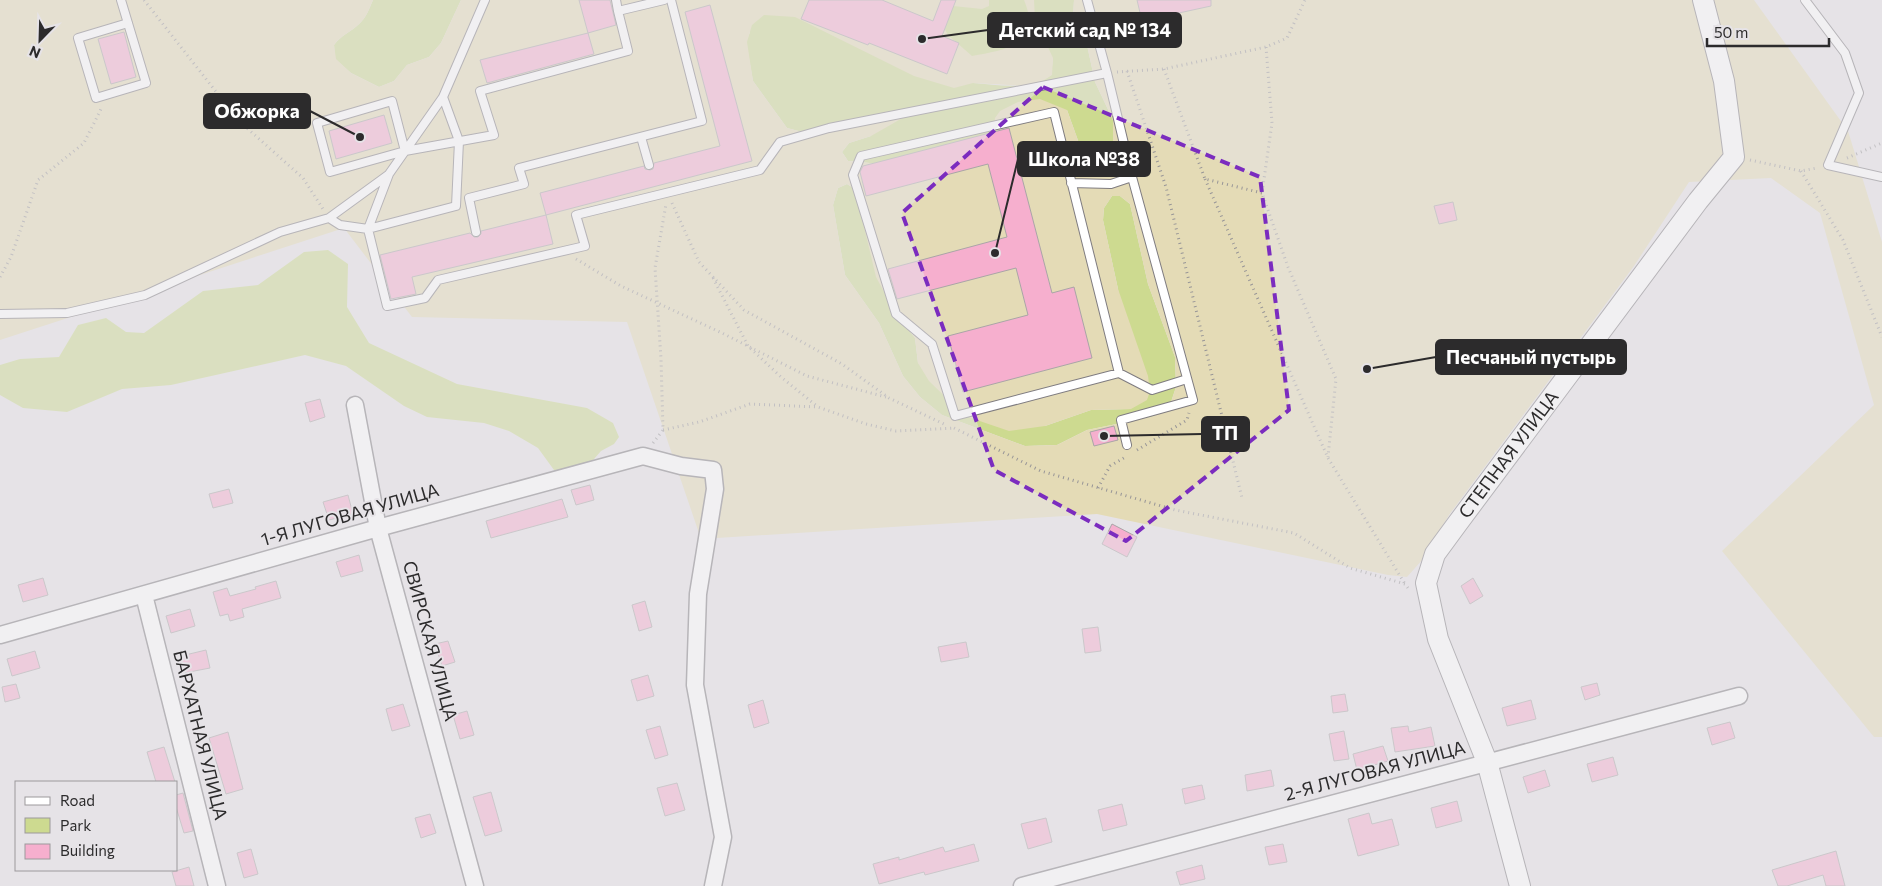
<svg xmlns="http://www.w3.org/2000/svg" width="1882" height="886" viewBox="0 0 1882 886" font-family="Commissioner,sans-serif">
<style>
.green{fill:#cdda90;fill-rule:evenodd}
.sand{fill:#e4dbb6;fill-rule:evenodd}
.building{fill:#f6afce;stroke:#aaa5a7}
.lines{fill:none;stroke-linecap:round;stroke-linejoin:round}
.service-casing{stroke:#7f7c80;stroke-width:10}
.minor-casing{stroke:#7f7c80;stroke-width:19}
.tertiary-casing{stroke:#7f7c80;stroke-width:22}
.path{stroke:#979597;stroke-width:3;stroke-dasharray:1 4;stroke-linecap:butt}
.service{stroke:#fff;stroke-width:8}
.minor{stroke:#fff;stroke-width:16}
.tertiary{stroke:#fff;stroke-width:20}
.marked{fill:none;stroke:#7b2cbf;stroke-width:4;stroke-dasharray:10 6;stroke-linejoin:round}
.labels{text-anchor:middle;stroke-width:4;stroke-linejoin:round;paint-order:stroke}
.street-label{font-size:18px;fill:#2c2b2c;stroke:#e6e3e7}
.leader{fill:none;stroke:#2c2b2c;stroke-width:2}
.callout-dot{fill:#2c2b2c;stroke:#e6e3e7;stroke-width:2}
.callout{fill:#2c2b2c;stroke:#2c2b2c;stroke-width:2}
.callout-label{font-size:19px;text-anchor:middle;font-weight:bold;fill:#fff}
</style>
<rect width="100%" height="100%" fill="#e6e3e7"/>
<!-- green -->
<path class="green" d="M 373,0 L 461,0 L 441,43 L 429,57 L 407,65 L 394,81 L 379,87 L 351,73 L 335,59 L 334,45 C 341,35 351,32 359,24 C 366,18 369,9 373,0 Z
M 742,0 L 1074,0 L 1073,19 L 1087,45 L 1095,82 L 1113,120 L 1113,145 L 1102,165 L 1091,163 L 1080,146 L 1067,110 L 993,137 L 881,164 L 848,161 L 842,152 L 849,143 L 871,136 L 810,134 L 787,128 L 753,81 L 746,42 L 750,32 ZM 1053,58 L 1051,75 C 1028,91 1000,85 973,83 Z
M 847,184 L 855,189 L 896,314 L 915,338 L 918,363 L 1045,426 L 1091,410 L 1131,409 L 1118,289 L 1103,220 L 1104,208 L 1112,196 L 1120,196 L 1130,204 L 1148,284 L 1175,357 L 1176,387 L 1170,405 L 1164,412 L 1151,417 L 1087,430 L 1057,445 L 1025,446 L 942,415 L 920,397 L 903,376 L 879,323 L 845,275 L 833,205 L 838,188 Z
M 328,250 L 348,264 L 347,307 L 369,343 L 457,384 L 587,408 L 613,423 L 619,437 L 614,444 L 601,451 L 588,466 L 565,476 L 554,470 L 538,448 L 509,431 L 484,423 L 427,417 L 404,406 L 346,366 L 305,355 L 171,385 L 122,389 L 67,412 L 23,408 L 0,395 L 0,365 L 20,359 L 59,357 L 78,325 L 106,318 L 126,332 L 144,333 L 203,291 L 258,285 L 304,252 Z"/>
<!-- sand -->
<path class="sand" d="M 0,0 L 373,0 C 369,9 366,18 359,24 C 351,32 341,35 334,45 L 336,59 L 351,73 L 379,87 L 394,81 L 407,65 L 429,57 L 441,43 L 461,0 L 989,0 L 989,6 L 982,9 L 953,6 L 942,24 L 948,35 L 972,56 C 1005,50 1043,45 1024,0 L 1034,0 L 1035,19 L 1053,58 L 1052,75 L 1041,82 L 1025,86 L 973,83 L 954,88 L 914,76 L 795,17 L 764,15 L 752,25 L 747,42 L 753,81 L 787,128 L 810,134 L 906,116 L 871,136 L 849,143 L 842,152 L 848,161 L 881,164 L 993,137 L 995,118 L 1000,111 L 1018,102 L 1040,99 L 1067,110 L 1080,146 L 1091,163 L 1101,165 L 1113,145 L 1113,120 L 1095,82 L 1087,45 L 1073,19 L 1074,0 L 1754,0 L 1848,131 L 1882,242 L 1882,737 L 1874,737 L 1722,551 L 1874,405 L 1820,213 L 1771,178 L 1689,182 L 1634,266 L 1449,515 L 1423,559 L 1407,577 L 1388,575 L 1097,514 L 701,539 L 627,322 L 412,317 L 344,228 L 0,340 ZM 847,184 L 855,189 L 876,277 L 896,314 L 915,338 L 918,363 L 929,381 L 965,416 L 1009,431 L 1045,426 L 1091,410 L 1131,409 L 1147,400 L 1150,391 L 1148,376 L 1118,289 L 1103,220 L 1104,208 L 1112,196 L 1120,196 L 1130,204 L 1148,284 L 1175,357 L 1176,387 L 1170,405 L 1164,412 L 1151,417 L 1087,430 L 1057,445 L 1025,446 L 942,415 L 920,397 L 903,376 L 879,323 L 845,275 L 833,205 L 838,188 Z"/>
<!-- building -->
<path class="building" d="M 579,0 L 610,0 L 616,25 L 588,33 Z
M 809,0 L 882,0 L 933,21 L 941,0 L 956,0 L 942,36 L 959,43 L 947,74 L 869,43 L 868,45 L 801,19 Z
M 1137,0 L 1211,0 L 1211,6 L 1142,21 Z
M 710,5 L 752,161 L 546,215 L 540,193 L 644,166 L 645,169 L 650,170 L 653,169 L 654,163 L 720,146 L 685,12 Z
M 124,32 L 136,77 L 111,84 L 98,39 Z
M 588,33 L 594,54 L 487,83 L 480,60 Z
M 384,115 L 392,143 L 336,159 L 329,131 Z
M 1009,128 L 1052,293 L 1074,287 L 1092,358 L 963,392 L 948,336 L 1028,315 L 1016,268 L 897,299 L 888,269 L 1007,237 L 988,164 L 866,196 L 860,172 L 863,166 Z
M 1453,202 L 1457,220 L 1439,224 L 1434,206 Z
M 546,215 L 553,244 L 412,277 L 416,294 L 391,299 L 380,255 L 470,233 L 474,237 L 478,237 L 481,234 L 481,231 Z
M 320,399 L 325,417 L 310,422 L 305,403 Z
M 1114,426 L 1118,440 L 1094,446 L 1090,432 Z
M 590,485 L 594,500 L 576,505 L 571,490 Z
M 229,489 L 233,503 L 213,508 L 209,494 Z
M 348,495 L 353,514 L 329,520 L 323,502 Z
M 562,499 L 568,517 L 491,538 L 486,521 Z
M 1112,524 L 1137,537 L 1127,557 L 1102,544 Z
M 359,555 L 363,571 L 341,577 L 336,562 Z
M 43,578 L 48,595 L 23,602 L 18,585 Z
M 1473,578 L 1483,596 L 1470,604 L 1461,586 Z
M 276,581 L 281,598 L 242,609 L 244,617 L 230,621 L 228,614 L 220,616 L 213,592 L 227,588 L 230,596 L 256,589 L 255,587 Z
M 645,601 L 652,627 L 639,631 L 632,605 Z
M 190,609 L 195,626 L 171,633 L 166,616 Z
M 1098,627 L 1101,651 L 1085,653 L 1082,629 Z
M 448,641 L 455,662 L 442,666 L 435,644 Z
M 966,642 L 969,657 L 941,662 L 938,647 Z
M 206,650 L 210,668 L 184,673 L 181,656 Z
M 35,651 L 40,668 L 12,676 L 7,659 Z
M 648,675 L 654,696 L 637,701 L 631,680 Z
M 1597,683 L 1600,695 L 1585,700 L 1581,687 Z
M 16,684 L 20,698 L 5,702 L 2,687 Z
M 1345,694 L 1348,711 L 1333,713 L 1331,696 Z
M 763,700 L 769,723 L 754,728 L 748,705 Z
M 1531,700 L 1536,719 L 1507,726 L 1502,708 Z
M 403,704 L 410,726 L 392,731 L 386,709 Z
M 467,711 L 474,735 L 460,739 L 453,715 Z
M 1730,722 L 1735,738 L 1712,745 L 1707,728 Z
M 660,726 L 668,755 L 655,759 L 646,730 Z
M 1408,726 L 1409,732 L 1431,727 L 1435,746 L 1395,752 L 1391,728 Z
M 1344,731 L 1349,759 L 1334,761 L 1329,734 Z
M 228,732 L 243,789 L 226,794 L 209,738 Z
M 1383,746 L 1388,761 L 1357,770 L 1353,754 Z
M 164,747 L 175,782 L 156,782 L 147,752 Z
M 1613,757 L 1618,775 L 1592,782 L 1587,764 Z
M 1271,770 L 1274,786 L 1247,791 L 1245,775 Z
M 1545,770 L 1550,786 L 1528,793 L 1523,777 Z
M 677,783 L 685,810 L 665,816 L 657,788 Z
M 1202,785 L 1205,799 L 1185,804 L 1182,789 Z
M 491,792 L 502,831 L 485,836 L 473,797 Z
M 183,793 L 193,831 L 184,833 L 176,807 L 176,795 Z
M 1457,801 L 1462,821 L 1436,828 L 1431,808 Z
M 1122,804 L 1127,825 L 1103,831 L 1098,810 Z
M 1369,813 L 1372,824 L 1392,819 L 1399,845 L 1358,856 L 1348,819 Z
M 430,814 L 436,833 L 421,838 L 415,818 Z
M 1046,818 L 1052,842 L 1028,849 L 1021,824 Z
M 974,844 L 979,861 L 925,875 L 924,872 L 879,884 L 873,864 L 899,857 L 899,860 L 943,847 L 945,852 Z
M 1283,844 L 1287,862 L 1269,865 L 1265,847 Z
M 251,849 L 258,874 L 244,878 L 237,853 Z
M 1836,851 L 1845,886 L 1826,886 L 1823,875 L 1787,886 L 1778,886 L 1772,870 Z
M 1202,865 L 1205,879 L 1180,885 L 1176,872 Z
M 189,867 L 194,886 L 176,886 L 172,872 Z"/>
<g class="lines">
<defs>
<path id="service" d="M 121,0 L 146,83 L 96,98 L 78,38 L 128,23
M 616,0 L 618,11 L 664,0
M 1805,0 L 1845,53 L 1859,93 L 1828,165 L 1882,177
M 1107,73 L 1132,177 L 1193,400 L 1121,420 L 1127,445
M 443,97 L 389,174 L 368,229 L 387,306 L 425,298 L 438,280 L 585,246 L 576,215 L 760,170 L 780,142 L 829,128 L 1107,73 L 1087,0
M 641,137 L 649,165
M 405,151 L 392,101 L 317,123 L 330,172 L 405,151 L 494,135 L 480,91 L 628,51 L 618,11
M 1071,183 L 1111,184 L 1132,177
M 329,218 L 388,175
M 476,232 L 469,198 L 524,184 L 519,168 L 702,121 L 671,0
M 0,314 L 67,313 L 145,295 L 280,232 L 329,218 L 340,225 L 368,229 L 456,206 L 459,141 L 443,97 L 485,0
M 1119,373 L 1054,112 L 861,156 L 853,175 L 896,314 L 932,344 L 955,416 L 1119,373 L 1152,390 L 1187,379"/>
<path id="minor" d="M 355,405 L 378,528 L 475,886
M 144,595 L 217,886
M 0,635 L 378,528 L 643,456 L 681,466 L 713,470 L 715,489 L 698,594 L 695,685 L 723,837 L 713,886
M 1022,886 L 1739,696"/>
<g id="tertiary">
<path id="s1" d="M 1520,886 L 1487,762 L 1438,639 L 1426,583 L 1435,554 L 1457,524 L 1698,201 L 1734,157 L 1724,81 L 1703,0"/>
</g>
</defs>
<!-- service casing -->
<use href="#service" class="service-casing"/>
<!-- minor casing -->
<use href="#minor" class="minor-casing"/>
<!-- tertiary casing -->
<use href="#tertiary" class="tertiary-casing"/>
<!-- path -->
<path class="path" d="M 144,0 L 239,121 L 303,178 L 323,209
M 1266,47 L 1272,123 L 1262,193 L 1288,267 L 1336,379 L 1328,457
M 1164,69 L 1205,179 L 1262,193
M 1127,71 L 1166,187 L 1242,498
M 1117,72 L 1164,69 L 1266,47 L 1287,38 L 1305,0
M 1847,158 L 1882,143
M 1750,160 L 1801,171 L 1817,168
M 1801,171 L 1843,240 L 1882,337
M 1205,179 L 1328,458 L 1405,584
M 672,203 L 699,262 L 744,310 L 842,364 L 889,398 L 946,425
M 576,259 L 621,286 L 722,333 L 807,376 L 886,397
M 0,277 L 11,257 L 38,180 L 84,143 L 101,109
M 713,278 L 748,346 L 781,377 L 818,407
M 954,428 L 1041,471 L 1175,510 L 1294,533 L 1350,568 L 1405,584 L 1408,588
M 663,430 L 699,422 L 750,404 L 818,407 L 866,424 L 896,431 L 954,428
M 653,443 L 663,430 L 661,359 L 655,268 L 666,204
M 1137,450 L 1187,420 L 1189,413
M 1098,488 L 1110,466 L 1127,456"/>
<!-- service -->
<use href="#service" class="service"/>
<!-- minor -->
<use href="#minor" class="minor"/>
<!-- tertiary -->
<use href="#tertiary" class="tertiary"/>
</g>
<!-- marked area -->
<path d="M0 0H1882V886H0ZM 1043,87 L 1260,177 L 1289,410 L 1126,541 L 994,470 L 902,213 Z" fill="#e6e3e7" fill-opacity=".55" fill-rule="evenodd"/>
<path class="marked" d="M 1043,87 L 1260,177 L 1289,410 L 1126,541 L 994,470 L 902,213 Z"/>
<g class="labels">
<!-- street labels -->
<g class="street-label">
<text dy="6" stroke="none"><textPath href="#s1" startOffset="472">СТЕПНАЯ УЛИЦА</textPath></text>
<text transform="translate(350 515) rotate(-16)" y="6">1-Я ЛУГОВАЯ УЛИЦА</text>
<text transform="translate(430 641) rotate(75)" y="6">СВИРСКАЯ УЛИЦА</text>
<text transform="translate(200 735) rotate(76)" y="6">БАРХАТНАЯ УЛИЦА</text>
<text transform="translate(1375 771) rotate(-15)" y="6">2-Я ЛУГОВАЯ УЛИЦА</text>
</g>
</g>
<!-- callouts -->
<path class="leader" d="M922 39L988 30M360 137L310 111M995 253L1018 159M1367 369L1436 357M1104 436L1202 434"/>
<g class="callout-dot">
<circle cx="922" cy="39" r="5"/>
<circle cx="360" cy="137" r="5"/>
<circle cx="995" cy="253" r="5"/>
<circle cx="1367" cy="369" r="5"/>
<circle cx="1104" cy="436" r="5"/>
</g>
<g class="callout">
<rect x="988" y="13" width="193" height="34" rx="5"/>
<rect x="204" y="94" width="106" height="34" rx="5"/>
<rect x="1018" y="142" width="132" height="34" rx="5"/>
<rect x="1436" y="340" width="190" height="34" rx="5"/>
<rect x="1202" y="417" width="47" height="34" rx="5"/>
</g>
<g class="callout-label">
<text x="1085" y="37">Детский сад № 134</text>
<text x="257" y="118">Обжорка</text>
<text x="1084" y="166">Школа №38</text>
<text x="1531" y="364">Песчаный пустырь</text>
<text x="1225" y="440">ТП</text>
</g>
<!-- legend -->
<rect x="15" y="781" width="162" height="90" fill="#e6e3e7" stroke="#9c999c"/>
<rect x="25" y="797" width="25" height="8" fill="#ffffff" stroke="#9c999c"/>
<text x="60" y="806" font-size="15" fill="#2c2b2c">Road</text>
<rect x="25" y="818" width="25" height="15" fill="#cdda90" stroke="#9c999c"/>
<text x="60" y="831" font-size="15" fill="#2c2b2c">Park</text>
<rect x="25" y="844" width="25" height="15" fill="#f6afce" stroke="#9c999c"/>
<text x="60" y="856" font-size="15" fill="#2c2b2c">Building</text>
<!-- north arrow -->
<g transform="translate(40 40) rotate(203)" stroke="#e6e3e7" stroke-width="4" paint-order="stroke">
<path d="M0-4L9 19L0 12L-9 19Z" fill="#2c2b2c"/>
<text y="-8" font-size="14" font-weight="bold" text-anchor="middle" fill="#2c2b2c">N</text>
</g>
<!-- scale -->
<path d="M1707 38v8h122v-8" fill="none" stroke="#2c2b2c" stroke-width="2.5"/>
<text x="1714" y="38" font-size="15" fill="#2c2b2c" stroke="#e6e3e7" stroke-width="4" paint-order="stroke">50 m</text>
</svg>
